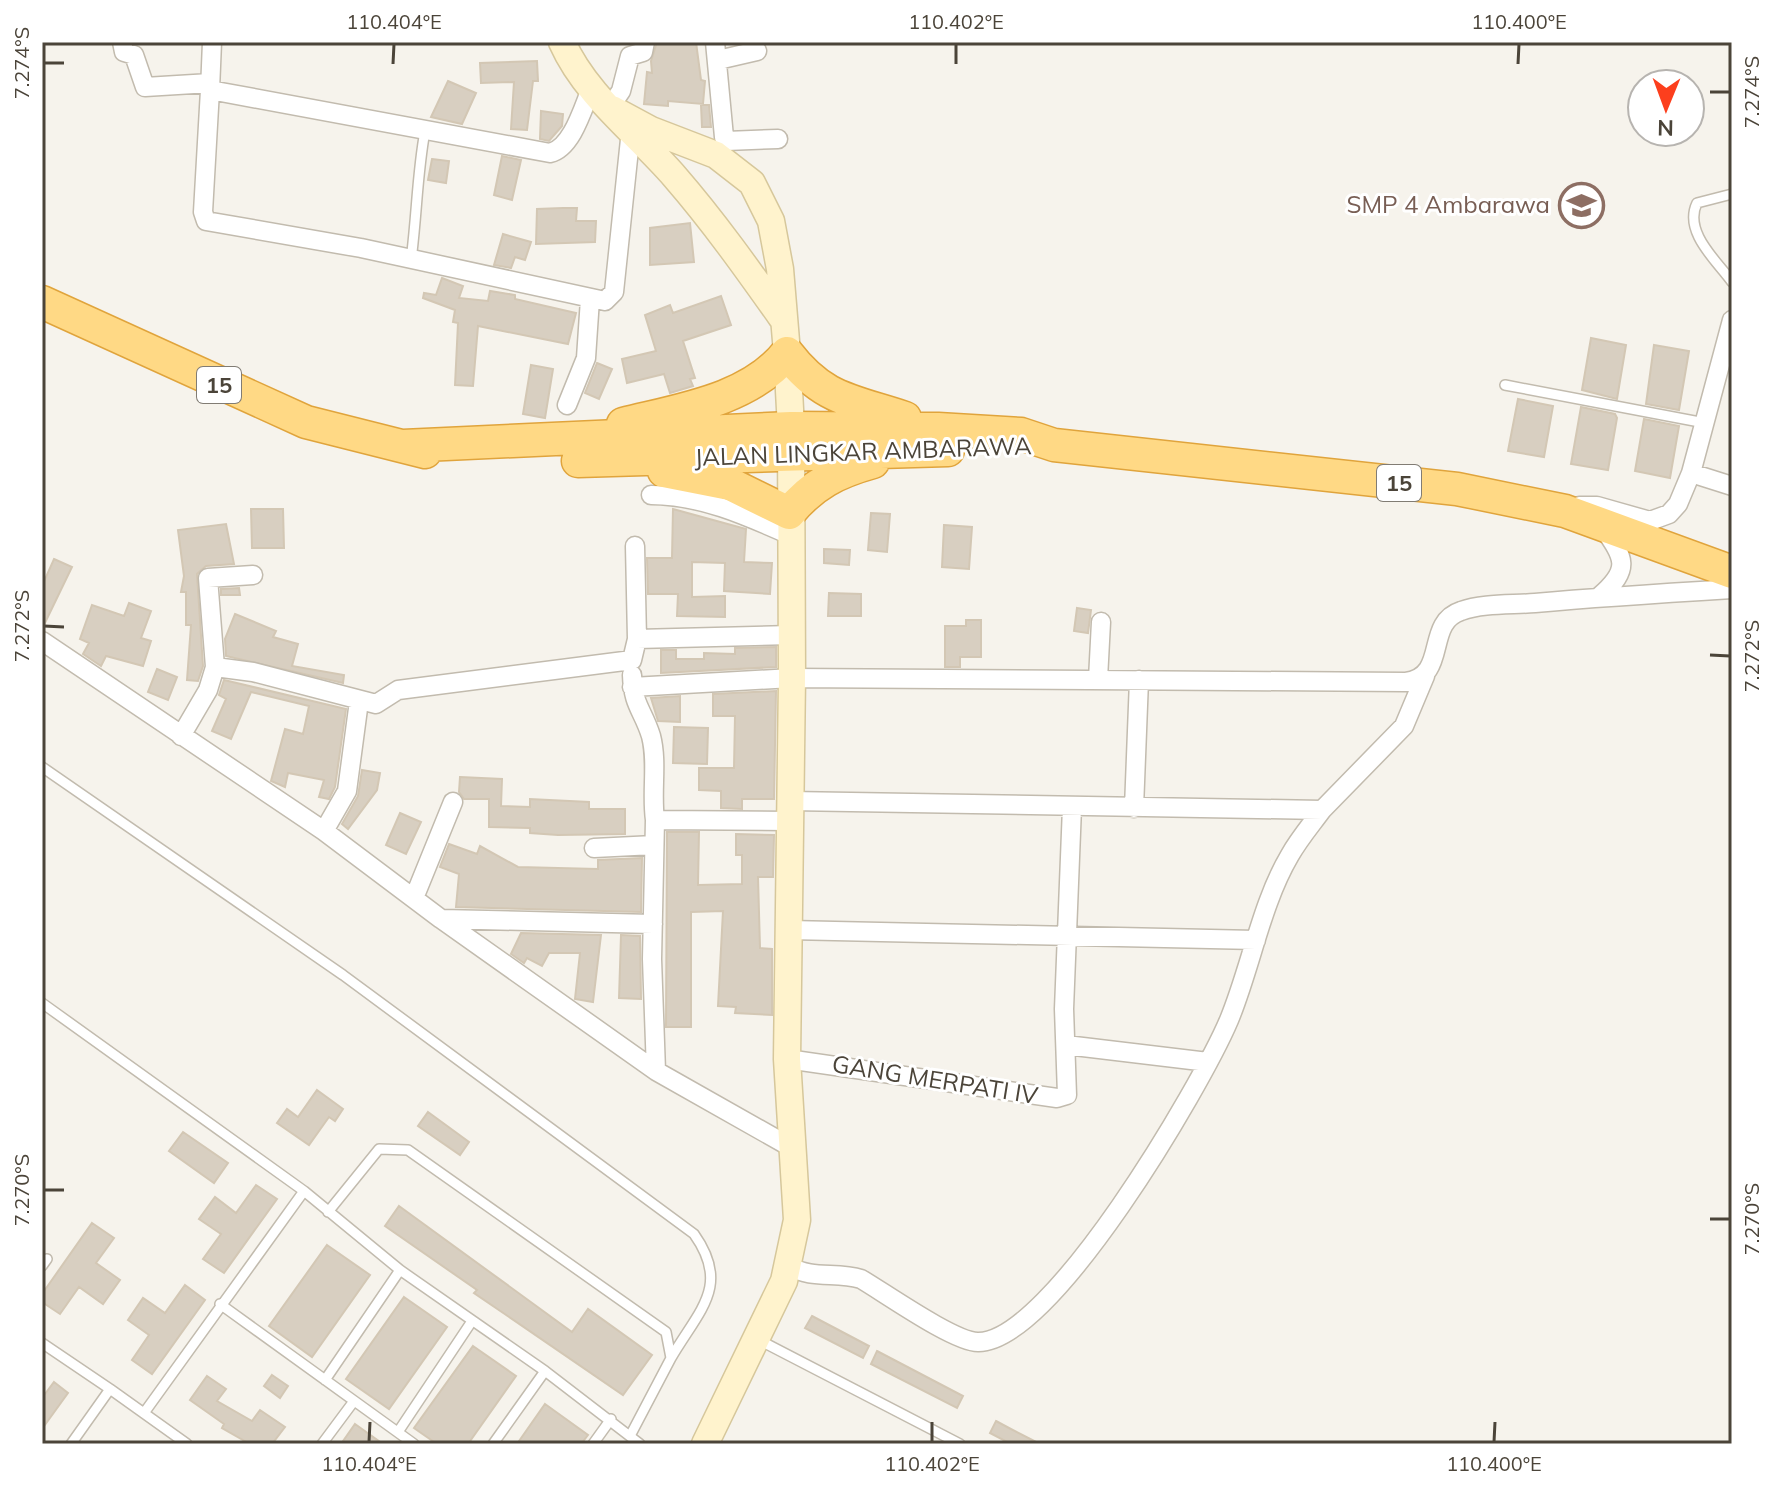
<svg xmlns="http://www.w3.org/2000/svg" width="1774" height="1486" viewBox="0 0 1774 1486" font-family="Mulish,sans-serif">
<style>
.building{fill:#d8cfc1;stroke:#d3c7b4;stroke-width:2}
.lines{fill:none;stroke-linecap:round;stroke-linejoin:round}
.service-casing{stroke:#c2bbae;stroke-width:12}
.minor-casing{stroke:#c2bbae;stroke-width:21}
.secondary-casing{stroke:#d6c79b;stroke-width:29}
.trunk-casing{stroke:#e0a43c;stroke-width:35}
.service{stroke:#fff;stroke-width:9}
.minor{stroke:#fff;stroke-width:18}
.secondary{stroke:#fff3cd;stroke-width:26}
.trunk{stroke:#ffd985;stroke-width:32}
.ticks{fill:none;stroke:#4b4439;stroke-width:3}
.labels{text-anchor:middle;stroke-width:6;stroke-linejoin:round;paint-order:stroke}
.shield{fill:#fff;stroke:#817c74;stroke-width:2}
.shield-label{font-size:22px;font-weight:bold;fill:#4b4439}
.education-label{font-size:24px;fill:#785e54;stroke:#fff;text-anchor:end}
.street-label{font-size:24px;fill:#4b4439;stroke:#fff}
.neatline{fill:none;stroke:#4b4439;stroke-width:3}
.ticks-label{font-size:20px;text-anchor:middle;fill:#4b4439}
</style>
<rect width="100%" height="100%" fill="#f6f3ec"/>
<!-- building -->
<path class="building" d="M 657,42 L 696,42 L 701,80 L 705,81 L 703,104 L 668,101 L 668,106 L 644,104 L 647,72 L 652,73 L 651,61 Z
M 537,61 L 538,81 L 533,81 L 527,130 L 511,129 L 514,82 L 481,83 L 480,63 Z
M 448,81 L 476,93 L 462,124 L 431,117 Z
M 701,105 L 709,105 L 711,127 L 702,127 Z
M 541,111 L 563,114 L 562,126 L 549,141 L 540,139 Z
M 502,156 L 521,160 L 512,200 L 494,195 Z
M 432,159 L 449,161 L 446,183 L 428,180 Z
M 563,208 L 577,208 L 576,221 L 596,221 L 595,242 L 536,244 L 537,209 Z
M 690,223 L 694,262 L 650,265 L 650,228 Z
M 503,234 L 531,242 L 525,260 L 515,257 L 511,268 L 494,265 Z
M 442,278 L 463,286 L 459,298 L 488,301 L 490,291 L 515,295 L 515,299 L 576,313 L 568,344 L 478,326 L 473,386 L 455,385 L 458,323 L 453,322 L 455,310 L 423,298 L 424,293 L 436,295 Z
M 721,296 L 731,325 L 683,341 L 695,378 L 690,379 L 693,386 L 670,393 L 664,374 L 627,383 L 622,359 L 656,351 L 645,315 L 670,305 L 673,313 Z
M 1591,338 L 1626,345 L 1617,399 L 1582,390 Z
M 1654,345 L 1689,351 L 1679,410 L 1646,404 Z
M 597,363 L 612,369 L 599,399 L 585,393 Z
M 531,365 L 553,369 L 545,418 L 523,414 Z
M 1518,399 L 1553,406 L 1544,457 L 1508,451 Z
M 1581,407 L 1615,414 L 1617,418 L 1608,470 L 1571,464 Z
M 1644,419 L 1679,426 L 1670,478 L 1635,471 Z
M 251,509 L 283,509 L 284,548 L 252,548 Z
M 673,509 L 746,529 L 744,562 L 772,563 L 770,594 L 724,591 L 725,563 L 692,562 L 692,597 L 725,596 L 725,617 L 677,616 L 678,594 L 648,594 L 647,558 L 672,558 Z
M 871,513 L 890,514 L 887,552 L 868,550 Z
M 226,524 L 234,564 L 206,566 L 197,574 L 203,666 L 198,681 L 187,680 L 191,625 L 186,625 L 186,592 L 181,592 L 184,576 L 178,530 Z
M 944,525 L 972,527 L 969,569 L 942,567 Z
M 824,549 L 850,550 L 849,565 L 824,563 Z
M 54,559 L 72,567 L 42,629 L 42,586 Z
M 239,588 L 240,595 L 221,595 L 221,589 Z
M 829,593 L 861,594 L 861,616 L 828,616 Z
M 129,603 L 151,611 L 141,638 L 151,641 L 143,666 L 106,656 L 101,666 L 83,654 L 89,643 L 80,639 L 92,605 L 124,616 Z
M 1077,608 L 1091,610 L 1088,633 L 1074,631 Z
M 235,614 L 276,631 L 273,637 L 298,644 L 292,666 L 344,675 L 343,683 L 226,656 L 225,639 Z
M 966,620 L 981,620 L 981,657 L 960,657 L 960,667 L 945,667 L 945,626 L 966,626 Z
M 776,647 L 776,667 L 661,673 L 661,650 L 676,650 L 676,659 L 704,659 L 704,653 L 735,654 L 735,648 Z
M 157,669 L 177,677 L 168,700 L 148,692 Z
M 224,680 L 346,709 L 335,787 L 329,799 L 319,797 L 324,780 L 288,773 L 285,787 L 271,781 L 285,729 L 303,734 L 309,706 L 251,692 L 231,739 L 212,731 L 226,699 L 219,695 Z
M 776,691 L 774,799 L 742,799 L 742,809 L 721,808 L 721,791 L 699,790 L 699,768 L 734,768 L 735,716 L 713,716 L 713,694 Z
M 680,696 L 680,722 L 658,721 L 651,698 Z
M 674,727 L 708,728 L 707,764 L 673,763 Z
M 362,770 L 380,773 L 377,790 L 348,829 L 342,824 L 358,796 Z
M 460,777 L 502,779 L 501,806 L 530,807 L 530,799 L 589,802 L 589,809 L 625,809 L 625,834 L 558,835 L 530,833 L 530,828 L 489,827 L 489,799 L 464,799 L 459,792 Z
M 400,813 L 421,822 L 406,854 L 386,845 Z
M 667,832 L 699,832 L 698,885 L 742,884 L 742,855 L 736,855 L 736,834 L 774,835 L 773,877 L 758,877 L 760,948 L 772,949 L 772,1015 L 735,1013 L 736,1007 L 718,1006 L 723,911 L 691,912 L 691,1027 L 666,1027 Z
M 449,844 L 477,854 L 480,846 L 518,867 L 598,869 L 598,860 L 642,858 L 641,912 L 456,907 L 459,874 L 440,867 Z
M 521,933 L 601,935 L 593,1002 L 575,999 L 580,953 L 549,953 L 542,966 L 527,958 L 524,963 L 511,954 Z
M 621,935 L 640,936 L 641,999 L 619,998 Z
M 317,1090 L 343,1109 L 335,1121 L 329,1117 L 309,1145 L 277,1123 L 287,1109 L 298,1117 Z
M 428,1112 L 469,1142 L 460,1155 L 418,1126 Z
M 183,1132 L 228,1163 L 214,1183 L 169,1151 Z
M 256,1185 L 277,1199 L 224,1273 L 203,1259 L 221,1234 L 199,1219 L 215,1197 L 236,1213 Z
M 399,1206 L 572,1332 L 588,1309 L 652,1355 L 623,1395 L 474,1293 L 477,1290 L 385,1226 Z
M 92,1223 L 114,1238 L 96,1263 L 120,1280 L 103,1304 L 79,1287 L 60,1314 L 42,1302 L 42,1294 Z
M 327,1245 L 370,1275 L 312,1357 L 269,1326 Z
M 185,1285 L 205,1300 L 152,1374 L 132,1360 L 149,1335 L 128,1320 L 143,1298 L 165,1313 Z
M 404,1297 L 447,1327 L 389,1409 L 346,1379 Z
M 812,1316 L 869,1346 L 863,1358 L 805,1328 Z
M 473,1346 L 516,1376 L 468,1444 L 437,1444 L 414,1428 Z
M 877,1351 L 963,1396 L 957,1408 L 871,1364 Z
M 272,1375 L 288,1386 L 280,1398 L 264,1386 Z
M 207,1376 L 226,1389 L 217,1401 L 252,1421 L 260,1410 L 285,1427 L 272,1444 L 250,1444 L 222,1428 L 224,1424 L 190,1400 Z
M 54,1382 L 68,1393 L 42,1429 L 42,1398 Z
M 545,1404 L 588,1435 L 581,1444 L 517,1444 Z
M 996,1421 L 1009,1428 L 1040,1444 L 1011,1444 L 990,1433 Z
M 355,1424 L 383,1444 L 341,1444 Z"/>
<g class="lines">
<defs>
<path id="service" d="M 1732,194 L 1697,203 C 1683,232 1717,261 1732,282
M 411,260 C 417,215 417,174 425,131
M 1505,385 L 1705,423
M 42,767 L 343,975 L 694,1234 C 731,1286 699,1310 671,1358
M 42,1003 L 304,1191
M 328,1212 L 379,1149 L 408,1150 L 666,1332 L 671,1358 L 630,1436
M 42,1266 L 47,1259
M 220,1304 L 414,1444
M 757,1339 L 960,1444
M 42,1343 L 110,1389 L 71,1444
M 325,1380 L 400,1270
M 110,1389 L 187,1444
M 144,1413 L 304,1191 L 400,1270 L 545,1371 L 640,1444
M 398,1432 L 472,1321
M 322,1444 L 354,1401
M 493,1444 L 545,1371
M 593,1444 L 611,1419"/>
<path id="minor" d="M 122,42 L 124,52 L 134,55 L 145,87 L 210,83
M 212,42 L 210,90 L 550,153 C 572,148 583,108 591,89
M 715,42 L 724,137 L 726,141 L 778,139
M 718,60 L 757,51
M 210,90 L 203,212 L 206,221 L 361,248 L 605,301 L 614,292 L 631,130
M 610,107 L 621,91 L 630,56 L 643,52 L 645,42
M 567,405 L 586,358 L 590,299
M 1691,473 L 1732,486
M 651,495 C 700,495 745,515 790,535
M 1579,506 L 1597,506 L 1650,521 L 1669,514 L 1678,504 L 1691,473 L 1732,320
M 1600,596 C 1632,568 1624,558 1602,526
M 637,639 L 791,635
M 42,641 L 324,831 L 441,919 L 656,1071 L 794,1149
M 215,667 L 208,578 L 253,575
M 632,675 C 633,706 643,710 651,736 C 658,763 651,792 655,820
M 1098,679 L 1101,622
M 632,687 L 792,678 L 1406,682 C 1449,676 1424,623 1461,611 C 1483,603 1512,605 1535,603 C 1601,597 1666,593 1732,589
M 181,736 L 208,690 L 215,667 L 253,672 L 376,704 L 398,690 L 632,660 L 637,639 L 635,546
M 790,801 L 1322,810 L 1404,726 L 1425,676
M 1134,808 L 1139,680
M 324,831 L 347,791 L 359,701
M 594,848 L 654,845
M 414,898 L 453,802
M 441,919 L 653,924
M 789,930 L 1256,940
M 1066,1045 L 1208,1062
M 787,1059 L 1057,1098 L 1067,1095 L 1064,1009 L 1072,807
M 656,1071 L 652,959 L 655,820 L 790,821
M 789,1266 C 813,1280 836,1271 861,1279 C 885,1293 954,1342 978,1342 C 1051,1343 1201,1086 1229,1020 C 1251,967 1261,904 1290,855 C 1299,839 1311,825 1322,810"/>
<path id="secondary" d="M 562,42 C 586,96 637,133 675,177 C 714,222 748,270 782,318
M 612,109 L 651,130 L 716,155 L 752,183 L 771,221 L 780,269 L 787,353 L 791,428 L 792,678 L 787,1059 L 797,1220 L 784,1281 L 705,1444"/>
<path id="trunk" d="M 42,302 L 306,422 L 425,452
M 623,424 C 679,410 750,400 787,353 C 823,400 851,400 905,418
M 403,446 L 791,428 L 938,429 L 1021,434 L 1054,445 L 1457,489 L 1565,511 L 1732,572
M 578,461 L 948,450
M 664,471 L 730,484 L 789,513 C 813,484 837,472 873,462"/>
</defs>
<!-- service casing -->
<use href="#service" class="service-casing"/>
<!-- minor casing -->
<use href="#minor" class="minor-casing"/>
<!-- secondary casing -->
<use href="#secondary" class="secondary-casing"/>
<!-- trunk casing -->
<use href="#trunk" class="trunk-casing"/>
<!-- service -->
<use href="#service" class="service"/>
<!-- minor -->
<use href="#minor" class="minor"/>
<!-- secondary -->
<use href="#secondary" class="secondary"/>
<!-- trunk -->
<use href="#trunk" class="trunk"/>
</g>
<!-- ticks -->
<path class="ticks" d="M 44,63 L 64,63M 393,64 L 394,44M 956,64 L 956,44M 1518,64 L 1519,44M 1710,92 L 1730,92M 44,626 L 64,627M 1710,655 L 1730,656M 44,1190 L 64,1190M 1710,1219 L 1730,1219M 369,1442 L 370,1422M 932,1442 L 932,1422M 1494,1442 L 1495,1422"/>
<!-- icons -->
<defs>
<symbol id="school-ring" viewBox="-11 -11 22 22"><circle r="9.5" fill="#fff" stroke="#8d6e63" stroke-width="1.5"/><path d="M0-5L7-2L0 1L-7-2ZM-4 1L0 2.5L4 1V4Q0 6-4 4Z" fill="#8d6e63"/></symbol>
</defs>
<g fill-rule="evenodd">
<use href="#school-ring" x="1556" y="180" width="51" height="51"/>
</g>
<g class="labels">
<!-- shield labels -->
<g class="shield">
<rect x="197" y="367" width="44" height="36" rx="6"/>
<rect x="1377" y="465" width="44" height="36" rx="6"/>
</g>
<g class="shield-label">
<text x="219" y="393">15</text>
<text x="1399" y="491">15</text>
</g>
<!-- education labels -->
<g class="education-label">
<text x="1550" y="213">SMP 4 Ambarawa</text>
</g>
<!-- street labels -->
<g class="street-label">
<text transform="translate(863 452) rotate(-2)" y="8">JALAN LINGKAR AMBARAWA</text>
<text transform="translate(935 1080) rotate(9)" y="8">GANG MERPATI IV</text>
</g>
</g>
<!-- border -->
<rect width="1774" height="1486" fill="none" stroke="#ffffff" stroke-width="88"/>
<!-- north arrow -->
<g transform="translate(1666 108) rotate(181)"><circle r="38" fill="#ffffff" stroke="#b7b4b0" stroke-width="2"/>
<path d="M0-6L14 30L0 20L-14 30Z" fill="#fc3f1d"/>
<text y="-12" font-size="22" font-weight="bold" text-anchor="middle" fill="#4b4439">N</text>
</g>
<rect x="44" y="44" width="1686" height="1398" class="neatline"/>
<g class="ticks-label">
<text x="394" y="29">110.404°E</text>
<text x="956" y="29">110.402°E</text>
<text x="1519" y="29">110.400°E</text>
<text transform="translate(22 63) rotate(-90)" y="7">7.274°S</text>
<text transform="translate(1752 92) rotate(-90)" y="7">7.274°S</text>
<text transform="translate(22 626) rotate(-90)" y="7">7.272°S</text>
<text transform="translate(1752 656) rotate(-90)" y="7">7.272°S</text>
<text transform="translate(22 1190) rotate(-90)" y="7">7.270°S</text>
<text transform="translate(1752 1219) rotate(-90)" y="7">7.270°S</text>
<text x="369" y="1471">110.404°E</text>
<text x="932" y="1471">110.402°E</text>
<text x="1494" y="1471">110.400°E</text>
</g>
</svg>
